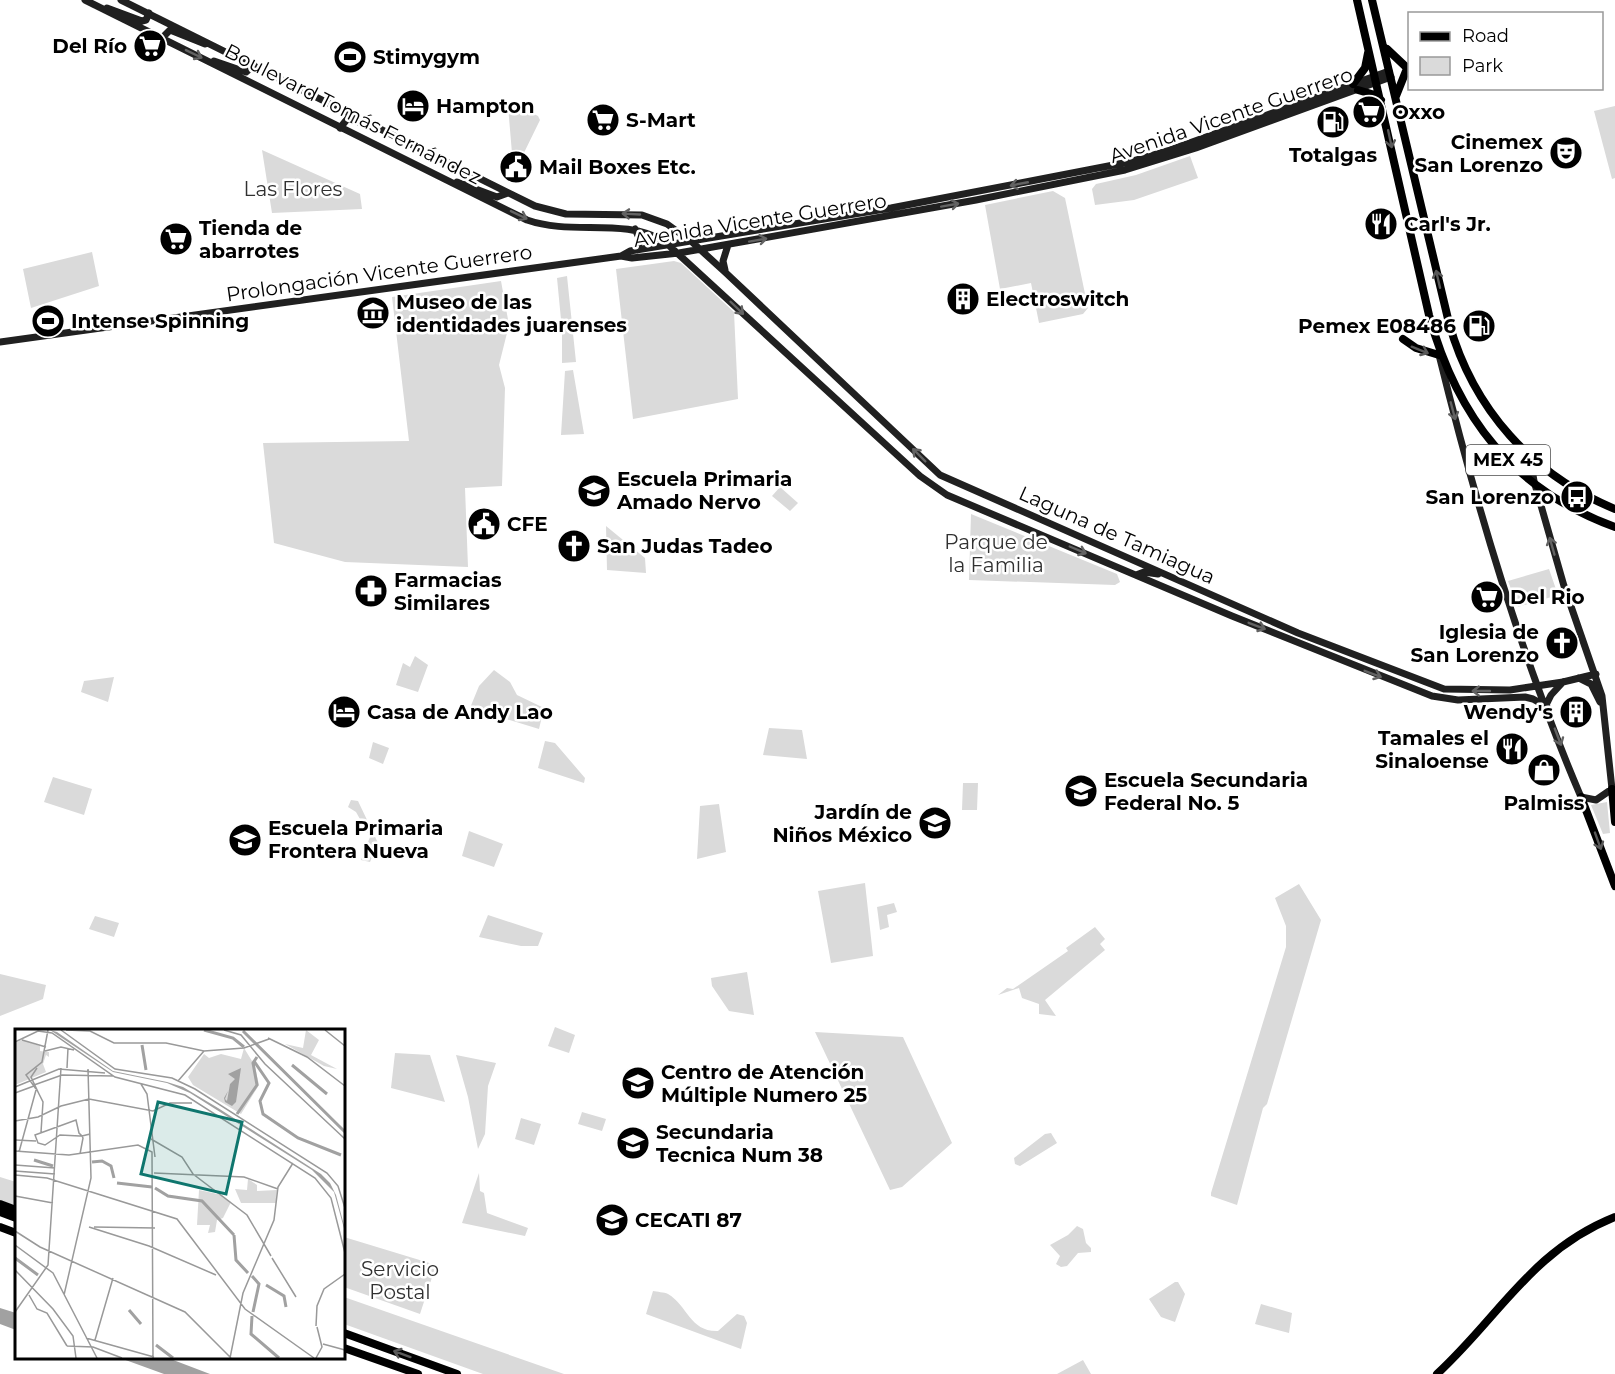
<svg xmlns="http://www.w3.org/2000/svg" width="1615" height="1374" viewBox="0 0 1615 1374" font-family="Montserrat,sans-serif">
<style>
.green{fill:#dadada}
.water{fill:#a1a1a1}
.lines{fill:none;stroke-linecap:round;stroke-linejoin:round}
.secondary{stroke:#202020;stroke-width:7}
.primary{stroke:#000;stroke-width:8}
.trunk{stroke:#000;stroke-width:8}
.oneway{stroke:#636363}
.oneway2{stroke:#595959}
.labels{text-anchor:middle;stroke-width:5;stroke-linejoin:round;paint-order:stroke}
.shield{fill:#fff;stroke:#4c4c4c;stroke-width:1.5}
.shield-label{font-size:18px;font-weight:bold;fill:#000}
.poi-label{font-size:20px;font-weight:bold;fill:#000;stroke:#fff;text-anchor:start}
.street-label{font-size:20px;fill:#000;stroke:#fff}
.park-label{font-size:20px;fill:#313131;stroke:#fff}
.inset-river{fill:none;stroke:#a1a1a1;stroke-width:3}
.inset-road{fill:none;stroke:#999;stroke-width:1.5}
.view{fill:#0f766e;fill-opacity:0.15;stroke:#0f766e;stroke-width:3}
.inset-edge{fill:none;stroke:#000;stroke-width:3}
</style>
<rect width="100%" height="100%" fill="#fff"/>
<!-- green -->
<path class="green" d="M 512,103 L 538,116 L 540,120 L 518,165 L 513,165 L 508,106 Z
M 1615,106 L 1615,178 L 1612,179 L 1594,111 Z
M 262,150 L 360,194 L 362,209 L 272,213 Z
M 1190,156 L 1198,178 L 1134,200 L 1095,205 L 1092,189 L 1096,184 L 1136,175 Z
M 1053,191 L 1065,198 L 1088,308 L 1083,314 L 1039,323 L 1031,283 L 1000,289 L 985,205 Z
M 92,252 L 99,286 L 31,308 L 23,269 Z
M 674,261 L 681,263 L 734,312 L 738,399 L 633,419 L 616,269 Z
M 567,276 L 576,362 L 562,363 L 562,330 L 557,278 Z
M 501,281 L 509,325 L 499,365 L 505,388 L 502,486 L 465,488 L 468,567 L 345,562 L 274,543 L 263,443 L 409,441 L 392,297 Z
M 573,370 L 584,434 L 561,435 L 565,371 Z
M 780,487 L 798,503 L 790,511 L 772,496 Z
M 971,514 L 1117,574 L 1120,582 L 1115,585 L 969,580 Z
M 606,526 L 645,558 L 646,573 L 607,570 Z
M 1549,569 L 1558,595 L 1518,607 L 1508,581 Z
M 415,656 L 428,665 L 418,692 L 396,685 L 403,663 L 410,667 Z
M 494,670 L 510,682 L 517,695 L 544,708 L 539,729 L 470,708 L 479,686 Z
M 114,677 L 108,702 L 81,692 L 84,681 Z
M 769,728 L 802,730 L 807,759 L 763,755 Z
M 545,741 L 555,743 L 585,778 L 584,783 L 538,768 Z
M 373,742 L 389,748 L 383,764 L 369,758 Z
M 53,777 L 92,789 L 84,815 L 44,802 Z
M 963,783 L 978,783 L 977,810 L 962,810 Z
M 351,800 L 358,801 L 378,843 L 370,862 L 361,860 L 370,837 L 356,812 L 348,807 Z
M 1607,802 L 1610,833 L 1603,834 L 1591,805 Z
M 719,804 L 726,852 L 697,859 L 700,806 Z
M 469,831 L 503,844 L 494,867 L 462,856 Z
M 865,883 L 873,956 L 831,963 L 818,891 Z
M 1299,884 L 1321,920 L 1267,1104 L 1263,1108 L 1237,1205 L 1211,1196 L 1211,1193 L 1286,947 L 1286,926 L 1275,898 Z
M 894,903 L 897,912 L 887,915 L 889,927 L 880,930 L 877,907 Z
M 488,915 L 543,933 L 538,946 L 521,946 L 479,937 Z
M 95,916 L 119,923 L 114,937 L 89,929 Z
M 1095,927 L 1105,939 L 1100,944 L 1105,950 L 1045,1000 L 1056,1016 L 1039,1014 L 1039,1004 L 1022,998 L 1019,988 L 998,995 L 1007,988 L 1013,989 L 1068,951 L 1066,948 Z
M 747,972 L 754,1015 L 729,1011 L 712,986 L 711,978 Z
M 0,974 L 46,985 L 43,999 L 0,1016 Z
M 555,1027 L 575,1035 L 569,1053 L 548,1046 Z
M 815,1032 L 903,1037 L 952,1143 L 902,1187 L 890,1190 Z
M 395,1053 L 430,1055 L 445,1102 L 391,1088 Z
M 456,1055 L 496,1063 L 488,1086 L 485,1134 L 478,1149 L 468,1097 Z
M 582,1112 L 606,1119 L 602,1131 L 578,1124 Z
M 521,1118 L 541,1124 L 534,1145 L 515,1139 Z
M 1051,1133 L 1057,1143 L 1020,1166 L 1015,1164 L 1014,1158 L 1045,1134 Z
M 479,1173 L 480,1191 L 484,1193 L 487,1213 L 528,1228 L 525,1236 L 462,1223 Z
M 0,1177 L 16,1182 L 16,1206 L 0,1200 Z
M 1077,1226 L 1083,1229 L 1086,1243 L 1091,1248 L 1091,1252 L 1078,1253 L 1067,1266 L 1061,1267 L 1056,1264 L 1060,1256 L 1050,1245 L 1068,1235 Z
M 344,1237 L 436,1265 L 420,1314 L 344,1287 Z
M 1175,1282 L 1178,1282 L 1185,1294 L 1175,1322 L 1161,1317 L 1149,1299 Z
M 653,1291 C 657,1292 664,1292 668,1294 C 688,1306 690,1332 718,1331 L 737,1314 L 744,1316 L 747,1323 L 741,1349 L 646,1314 Z
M 344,1297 L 564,1374 L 483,1374 L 344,1324 Z
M 1261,1304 L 1292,1313 L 1289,1333 L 1255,1324 Z
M 1083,1360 L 1091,1374 L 1057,1374 Z"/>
<!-- water -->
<path class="water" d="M 0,1308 L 16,1313 L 16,1330 L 0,1324 Z
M 120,1358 L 168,1358 L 210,1374 L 164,1374 Z"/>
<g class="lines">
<!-- secondary -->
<path class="secondary" d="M 85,0 L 527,220 C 573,236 622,217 664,241 L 920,476 L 947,495 L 1232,616 L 1432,696 L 1458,700 L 1525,697 L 1533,699 L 1547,707
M 121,0 L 535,206 L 566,214 L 642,215 L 667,224 L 692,242 L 726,273 L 940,475 L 1298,633 L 1444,689 L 1510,690 L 1563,682 L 1596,674
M 107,8 L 142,21 L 146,20 L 149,13
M 162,38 L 170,30 L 205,44
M 214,61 L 246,72 L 254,65
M 340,128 L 348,118 L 376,129
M 457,182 L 497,197 L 508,193
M 635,229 L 640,240 L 637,250
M 621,256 L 630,251 L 891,208 L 1129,162 L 1170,150 L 1389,71
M 725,270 L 723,261 L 728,245
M 0,342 L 621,256 L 632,258 L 679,253 L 976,200 L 1125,170 L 1196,148 L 1391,77
M 1439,355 C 1476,505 1520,654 1581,797 L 1596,800 L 1612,789 L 1602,696 L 1564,586 L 1534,481 L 1530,457
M 1136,575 L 1144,572 L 1158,574
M 1579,678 L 1591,684 L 1600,702
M 1546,705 L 1551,695 L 1563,682"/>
<!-- primary -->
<path class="primary" d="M 1357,0 L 1429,315 C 1457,417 1513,490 1615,527
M 1372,0 L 1449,323 C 1473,409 1532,475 1615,509
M 1387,49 L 1405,66
M 1353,84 L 1365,68 L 1368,53
M 1358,90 L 1375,95 L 1381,100
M 1396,96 L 1406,71
M 1403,339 L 1416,348 L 1439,355
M 1612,789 L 1615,822
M 1581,797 L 1615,886
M 1437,1374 C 1499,1317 1532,1250 1615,1217"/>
<!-- trunk -->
<path class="trunk" d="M 0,1204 L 16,1210
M 0,1212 L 16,1218
M 0,1227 L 16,1233
M 344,1333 L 457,1374
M 344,1348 L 418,1374"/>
</g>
<!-- one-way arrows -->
<defs><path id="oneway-shaft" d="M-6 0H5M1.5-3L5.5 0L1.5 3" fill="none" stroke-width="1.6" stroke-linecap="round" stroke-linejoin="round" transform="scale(1.5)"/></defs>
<g class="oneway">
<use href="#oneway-shaft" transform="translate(194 54) rotate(26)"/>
<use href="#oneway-shaft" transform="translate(1019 184) rotate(169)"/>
<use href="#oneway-shaft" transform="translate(950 205) rotate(-10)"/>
<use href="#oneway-shaft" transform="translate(631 214) rotate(-177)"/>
<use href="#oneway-shaft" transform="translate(519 215) rotate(26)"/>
<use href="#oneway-shaft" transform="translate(758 240) rotate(-10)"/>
<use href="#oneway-shaft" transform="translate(737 308) rotate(44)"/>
<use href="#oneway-shaft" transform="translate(1453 411) rotate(75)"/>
<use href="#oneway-shaft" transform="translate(919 455) rotate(-135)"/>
<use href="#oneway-shaft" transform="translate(1552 546) rotate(-106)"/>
<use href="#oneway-shaft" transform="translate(1078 550) rotate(23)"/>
<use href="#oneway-shaft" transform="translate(1257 626) rotate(21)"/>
<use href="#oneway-shaft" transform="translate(1373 674) rotate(21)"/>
<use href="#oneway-shaft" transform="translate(1481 691) rotate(180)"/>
<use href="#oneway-shaft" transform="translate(1558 737) rotate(69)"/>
</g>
<g class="oneway2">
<use href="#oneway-shaft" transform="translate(1390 139) rotate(78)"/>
<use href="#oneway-shaft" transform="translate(1438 279) rotate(-103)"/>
<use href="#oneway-shaft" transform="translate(1420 350) rotate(22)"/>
<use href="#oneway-shaft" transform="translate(1598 841) rotate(70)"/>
<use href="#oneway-shaft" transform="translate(402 1354) rotate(-160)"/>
</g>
<!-- icons -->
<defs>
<symbol id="supermarket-disc" viewBox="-11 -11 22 22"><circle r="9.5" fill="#000" stroke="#fff"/><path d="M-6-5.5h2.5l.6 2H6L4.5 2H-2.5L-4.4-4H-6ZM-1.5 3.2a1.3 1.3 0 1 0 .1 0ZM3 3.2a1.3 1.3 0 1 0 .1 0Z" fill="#fff"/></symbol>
<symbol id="stadium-disc" viewBox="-11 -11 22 22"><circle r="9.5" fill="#000" stroke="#fff"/><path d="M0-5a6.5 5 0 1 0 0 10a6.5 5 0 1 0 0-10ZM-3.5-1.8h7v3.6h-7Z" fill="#fff"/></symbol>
<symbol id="hotel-disc" viewBox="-11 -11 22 22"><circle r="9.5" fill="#000" stroke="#fff"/><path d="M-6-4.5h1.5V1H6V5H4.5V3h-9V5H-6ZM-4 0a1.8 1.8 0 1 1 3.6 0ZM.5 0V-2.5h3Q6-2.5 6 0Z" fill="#fff"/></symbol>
<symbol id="fuel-disc" viewBox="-11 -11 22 22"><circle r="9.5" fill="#000" stroke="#fff"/><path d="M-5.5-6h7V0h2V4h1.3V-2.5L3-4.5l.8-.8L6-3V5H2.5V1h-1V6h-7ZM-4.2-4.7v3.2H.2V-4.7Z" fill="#fff"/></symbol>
<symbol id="theatre-disc" viewBox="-11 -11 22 22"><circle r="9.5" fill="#000" stroke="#fff"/><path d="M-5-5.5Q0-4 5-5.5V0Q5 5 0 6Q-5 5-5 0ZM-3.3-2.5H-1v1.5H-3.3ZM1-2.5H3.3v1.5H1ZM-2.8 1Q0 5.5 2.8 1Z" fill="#fff"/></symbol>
<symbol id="civic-disc" viewBox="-11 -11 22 22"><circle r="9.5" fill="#000" stroke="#fff"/><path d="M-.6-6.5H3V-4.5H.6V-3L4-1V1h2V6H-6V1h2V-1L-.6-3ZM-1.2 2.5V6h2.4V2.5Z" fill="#fff"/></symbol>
<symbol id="restaurant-disc" viewBox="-11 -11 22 22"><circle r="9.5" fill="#000" stroke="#fff"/><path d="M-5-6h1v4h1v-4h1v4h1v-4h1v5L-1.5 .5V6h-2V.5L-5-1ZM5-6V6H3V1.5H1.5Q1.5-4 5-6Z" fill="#fff"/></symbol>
<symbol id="building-disc" viewBox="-11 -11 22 22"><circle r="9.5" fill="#000" stroke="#fff"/><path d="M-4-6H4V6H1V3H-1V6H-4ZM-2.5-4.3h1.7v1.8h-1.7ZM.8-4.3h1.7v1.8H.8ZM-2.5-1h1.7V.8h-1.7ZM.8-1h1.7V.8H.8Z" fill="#fff"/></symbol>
<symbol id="museum-disc" viewBox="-11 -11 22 22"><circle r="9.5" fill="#000" stroke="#fff"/><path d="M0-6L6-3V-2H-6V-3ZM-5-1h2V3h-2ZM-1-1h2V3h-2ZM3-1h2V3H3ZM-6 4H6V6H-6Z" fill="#fff"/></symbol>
<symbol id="school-disc" viewBox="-11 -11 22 22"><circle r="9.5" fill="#000" stroke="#fff"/><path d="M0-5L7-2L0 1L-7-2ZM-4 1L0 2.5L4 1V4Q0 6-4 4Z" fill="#fff"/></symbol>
<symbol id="bus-disc" viewBox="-11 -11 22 22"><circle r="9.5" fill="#000" stroke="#fff"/><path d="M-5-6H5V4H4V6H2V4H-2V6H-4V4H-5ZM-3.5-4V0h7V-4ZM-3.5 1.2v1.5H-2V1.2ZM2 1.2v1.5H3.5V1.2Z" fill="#fff"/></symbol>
<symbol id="church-disc" viewBox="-11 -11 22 22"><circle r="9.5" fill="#000" stroke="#fff"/><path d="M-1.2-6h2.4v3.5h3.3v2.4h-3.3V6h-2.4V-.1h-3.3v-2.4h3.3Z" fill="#fff"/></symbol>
<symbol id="pharmacy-disc" viewBox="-11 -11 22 22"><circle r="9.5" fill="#000" stroke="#fff"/><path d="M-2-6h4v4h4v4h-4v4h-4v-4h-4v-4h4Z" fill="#fff"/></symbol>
<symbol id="shop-disc" viewBox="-11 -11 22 22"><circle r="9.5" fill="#000" stroke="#fff"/><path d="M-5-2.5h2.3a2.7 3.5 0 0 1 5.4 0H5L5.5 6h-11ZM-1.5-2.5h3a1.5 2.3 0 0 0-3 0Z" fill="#fff"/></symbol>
</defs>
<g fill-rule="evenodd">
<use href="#supermarket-disc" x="131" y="27" width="38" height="38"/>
<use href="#stadium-disc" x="331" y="38" width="38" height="38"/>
<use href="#hotel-disc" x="394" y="87" width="38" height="38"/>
<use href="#supermarket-disc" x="1350" y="93" width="38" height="38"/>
<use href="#supermarket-disc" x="584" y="101" width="38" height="38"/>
<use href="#fuel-disc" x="1314" y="103" width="38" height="38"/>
<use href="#theatre-disc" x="1547" y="134" width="38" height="38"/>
<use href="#civic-disc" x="497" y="148" width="38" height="38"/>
<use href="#restaurant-disc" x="1362" y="205" width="38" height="38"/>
<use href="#supermarket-disc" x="157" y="220" width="38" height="38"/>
<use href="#building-disc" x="944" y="280" width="38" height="38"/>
<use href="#museum-disc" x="354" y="294" width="38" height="38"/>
<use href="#stadium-disc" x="29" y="302" width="38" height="38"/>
<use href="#fuel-disc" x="1460" y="307" width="38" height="38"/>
<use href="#school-disc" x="575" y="472" width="38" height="38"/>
<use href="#bus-disc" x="1558" y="478" width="38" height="38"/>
<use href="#civic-disc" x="465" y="505" width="38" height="38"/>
<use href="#church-disc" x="555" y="527" width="38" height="38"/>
<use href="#pharmacy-disc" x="352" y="572" width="38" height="38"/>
<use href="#supermarket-disc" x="1468" y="578" width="38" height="38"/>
<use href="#church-disc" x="1543" y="624" width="38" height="38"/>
<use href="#hotel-disc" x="325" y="693" width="38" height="38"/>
<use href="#building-disc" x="1557" y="693" width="38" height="38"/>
<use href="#restaurant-disc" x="1493" y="730" width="38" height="38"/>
<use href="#shop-disc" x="1525" y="751" width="38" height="38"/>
<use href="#school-disc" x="1062" y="772" width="38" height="38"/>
<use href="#school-disc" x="916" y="804" width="38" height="38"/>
<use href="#school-disc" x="226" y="821" width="38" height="38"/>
<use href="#school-disc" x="619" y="1064" width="38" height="38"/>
<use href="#school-disc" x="614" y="1124" width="38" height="38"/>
<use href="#school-disc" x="593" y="1201" width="38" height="38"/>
</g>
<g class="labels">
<!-- shield labels -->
<rect class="shield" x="1466" y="445" width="84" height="30" rx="4.5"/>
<g class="shield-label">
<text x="1508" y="466">MEX 45</text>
</g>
<!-- poi labels -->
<g class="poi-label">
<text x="127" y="53" text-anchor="end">Del Río</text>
<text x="373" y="64">Stimygym</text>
<text x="436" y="113">Hampton</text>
<text x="1392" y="119">Oxxo</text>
<text x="626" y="127">S-Mart</text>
<text x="1543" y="149" text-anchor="end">Cinemex<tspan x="1543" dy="23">San Lorenzo</tspan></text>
<text x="1333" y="162" text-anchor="middle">Totalgas</text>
<text x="539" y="174">Mail Boxes Etc.</text>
<text x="1404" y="231">Carl's Jr.</text>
<text x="199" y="235">Tienda de<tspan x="199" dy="23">abarrotes</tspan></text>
<text x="986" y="306">Electroswitch</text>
<text x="396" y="309">Museo de las<tspan x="396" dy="23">identidades juarenses</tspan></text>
<text x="71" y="328">Intense Spinning</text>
<text x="1456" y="333" text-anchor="end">Pemex E08486</text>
<text x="617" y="486">Escuela Primaria<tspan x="617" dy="23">Amado Nervo</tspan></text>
<text x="1554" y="504" text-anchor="end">San Lorenzo</text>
<text x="507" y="531">CFE</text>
<text x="597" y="553">San Judas Tadeo</text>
<text x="394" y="587">Farmacias<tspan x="394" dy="23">Similares</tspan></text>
<text x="1510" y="604">Del Rio</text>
<text x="1539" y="639" text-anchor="end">Iglesia de<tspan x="1539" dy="23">San Lorenzo</tspan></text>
<text x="367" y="719">Casa de Andy Lao</text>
<text x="1553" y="719" text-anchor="end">Wendy's</text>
<text x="1489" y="745" text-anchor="end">Tamales el<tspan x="1489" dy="23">Sinaloense</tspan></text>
<text x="1104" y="787">Escuela Secundaria<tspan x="1104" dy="23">Federal No. 5</tspan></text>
<text x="1544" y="810" text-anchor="middle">Palmiss</text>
<text x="912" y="819" text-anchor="end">Jardín de<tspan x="912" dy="23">Niños México</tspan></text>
<text x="268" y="835">Escuela Primaria<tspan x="268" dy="23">Frontera Nueva</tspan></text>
<text x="661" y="1079">Centro de Atención<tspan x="661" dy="23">Múltiple Numero 25</tspan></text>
<text x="656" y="1139">Secundaria<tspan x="656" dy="23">Tecnica Num 38</tspan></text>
<text x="635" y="1227">CECATI 87</text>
</g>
<!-- street labels -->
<g class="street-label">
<text transform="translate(353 114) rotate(27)" y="7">Boulevard Tomás Fernández</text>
<text transform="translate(1231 115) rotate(-19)" y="7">Avenida Vicente Guerrero</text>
<text transform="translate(760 220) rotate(-9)" y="7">Avenida Vicente Guerrero</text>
<text transform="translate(379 273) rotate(-8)" y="7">Prolongación Vicente Guerrero</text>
<text transform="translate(1117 535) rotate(24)" y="7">Laguna de Tamiagua</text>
</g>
<!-- park labels -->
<g class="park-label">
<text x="293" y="196">Las Flores</text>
<text x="996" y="549">Parque de<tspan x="996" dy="23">la Familia</tspan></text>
<text x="400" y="1276">Servicio<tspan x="400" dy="23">Postal</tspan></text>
</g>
</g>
<!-- overview -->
<g transform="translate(15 1029)">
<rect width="330" height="330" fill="#fff"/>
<path d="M 291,1 L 304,11 L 296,26 L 322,40 L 309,37 L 270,15 L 288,19 ZM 7,11 L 25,17 L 25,22 L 34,23 L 34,28 L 31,26 L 28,35 L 31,43 L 0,56 L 0,14 ZM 229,19 L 237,32 L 243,28 L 239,33 L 244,56 L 226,85 L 178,56 L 173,48 L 189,25 L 194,29 L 206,25 L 226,30 ZM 233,150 L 242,156 L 242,162 L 262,161 L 261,174 L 226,174 L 220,160 L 232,161 ZM 184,161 L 207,166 L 216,173 L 208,189 L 202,191 L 200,203 L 193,204 L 195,196 L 182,196 Z" fill="#dadada"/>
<path d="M 35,1 L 42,3 L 98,42 L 152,53 L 168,58 L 203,79 L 306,145 L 315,154 L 321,166 L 329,196 L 330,203 L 319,163 L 297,141 L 175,64 L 152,54 L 98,43 ZM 226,39 L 221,73 L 217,77 L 210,73 L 209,69 L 213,62 L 210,70 L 212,72 L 215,55 L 220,50 L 213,45 Z" fill="#a1a1a1"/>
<path class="inset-river" d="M 189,1 L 218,9 L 229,18M 228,2 L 330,103M 127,16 L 131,41M 239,32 L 254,54 L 245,72 L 248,85 L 283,109 L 326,126M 277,36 L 312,65M 222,85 L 242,56 L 238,34 L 242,28M 19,131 L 38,137M 77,133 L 87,132 L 96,137 L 99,149M 102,154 L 137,158M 140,159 L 153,167 L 187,172 L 219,206M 219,206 L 221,231 L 233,244M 0,229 L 23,246M 237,247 L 244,255 L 238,283M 251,256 L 269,267 L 271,278M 114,281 L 126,295M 237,287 L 236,305 L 264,329M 141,316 L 158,329"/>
<path class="inset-road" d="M 46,1 L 100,40 L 157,49 L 180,60 L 312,144 L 323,157 L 330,179M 51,1 L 75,2 L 99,14 L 151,14 L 189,22 L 229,19 L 254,10M 209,1 L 226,6 L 250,35 L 330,110M 310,1 L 330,17M 253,9 L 292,28 L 330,57M 7,11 L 31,18M 0,13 L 23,2 L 37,4 L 100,48 L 170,66 L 300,149 L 316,169 L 330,224M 30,22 L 46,18 L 59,21M 22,39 L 16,48 L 24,65M 52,39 L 53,19M 163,52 L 189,22M 126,55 L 132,65 L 140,128M 19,56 L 47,46 L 98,47M 0,58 L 44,40 L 90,44M 21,60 L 11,46 L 27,33 L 33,1M 22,61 L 28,73 L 26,103M 0,64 L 19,57M 0,92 L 23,88 L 46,77 L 74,70 L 138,82 L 155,74 L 177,74M 136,110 L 167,128 L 178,145 L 232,186 L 256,227M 0,111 L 21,112M 0,122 L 54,126 L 123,116 L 137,123 L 138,329M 4,123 L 21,61M 65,125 L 68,109 L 67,107 L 64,104 L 61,91 L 20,106 L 23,114 L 30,116 L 45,106 L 65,107 L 67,107 L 75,105M 0,136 L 40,139M 0,142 L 40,145M 139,144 L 229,148 L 263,160M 0,146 L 32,149 L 162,190 L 230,280 L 299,329M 0,167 L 38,174M 74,198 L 134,217 L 201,246M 79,198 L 140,199M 0,202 L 25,218 L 170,283 L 216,329M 0,216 L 38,244 L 82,329M 257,229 L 281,268M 0,241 L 38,280 L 58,307 L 61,329M 14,266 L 22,280 L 32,284 L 52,317M 49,266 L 76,149 L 73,40M 0,283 L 33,236 L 46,39M 301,297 L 302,277 L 309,260 L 330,245M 71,309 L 139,328M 80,311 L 98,249M 308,315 L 330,321M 52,317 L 78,318 L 107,329M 215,329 L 228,264 L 259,191 L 263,158 L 278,134M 301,329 L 307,318 L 302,298"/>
<path class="view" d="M 143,73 L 227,93 L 211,165 L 126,145 Z"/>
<rect width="330" height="330" class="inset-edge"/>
</g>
<!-- legend -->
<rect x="1408" y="12" width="195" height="78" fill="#ffffff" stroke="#999999" stroke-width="1.5"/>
<rect x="1420" y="32" width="30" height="9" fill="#000000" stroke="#999999" stroke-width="1.5"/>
<text x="1462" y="42" font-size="18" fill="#000000">Road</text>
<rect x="1420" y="57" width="30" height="18" fill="#dadada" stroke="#999999" stroke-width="1.5"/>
<text x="1462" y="72" font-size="18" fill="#000000">Park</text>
</svg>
